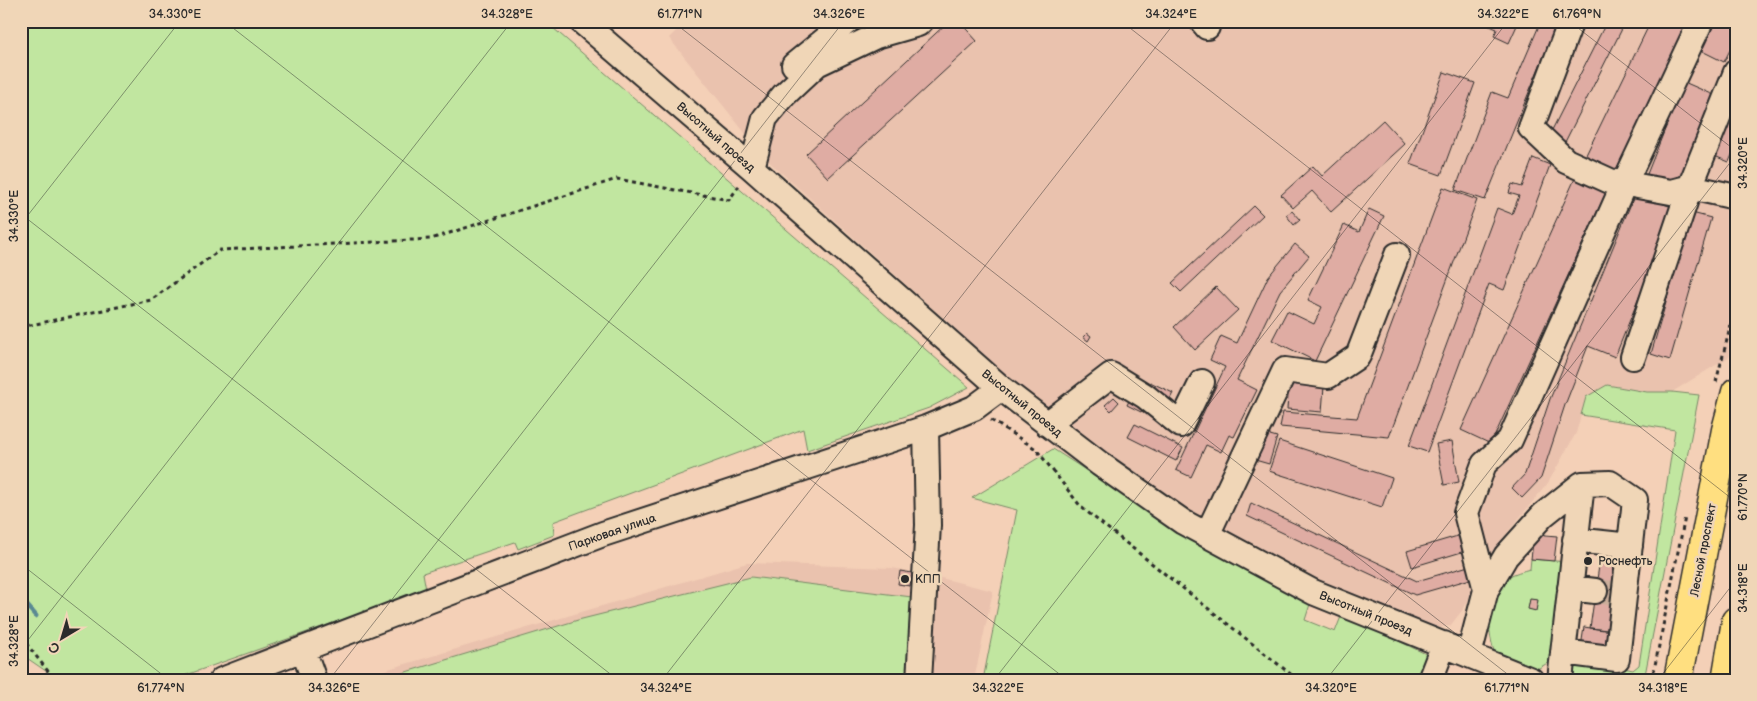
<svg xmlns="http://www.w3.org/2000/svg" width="1757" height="701" viewBox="0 0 1757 701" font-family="'Balsamiq Sans',sans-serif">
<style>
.built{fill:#eac2ae}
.green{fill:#c1e6a0;stroke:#768866}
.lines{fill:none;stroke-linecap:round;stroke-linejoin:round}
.stream{stroke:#5a8993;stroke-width:5}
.building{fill:#dfaca3;stroke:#2b2b2b}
.minor-tunnel{stroke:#ccaf9b;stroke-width:24;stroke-dasharray:24 12;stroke-linecap:butt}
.minor-casing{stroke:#2b2b2b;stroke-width:28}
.major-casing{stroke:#2b2b2b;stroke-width:31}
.path{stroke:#2b2b2b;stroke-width:3;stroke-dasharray:4 4;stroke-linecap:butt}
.minor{stroke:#f0d6b7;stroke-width:24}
.major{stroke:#ffdf80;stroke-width:28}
.ticks{fill:none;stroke:#2b2b2b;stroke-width:1;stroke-opacity:0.45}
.poi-dot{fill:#2b2b2b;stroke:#f0d6b7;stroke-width:2}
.labels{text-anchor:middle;stroke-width:5;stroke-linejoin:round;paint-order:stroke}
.street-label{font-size:12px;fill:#2b2b2b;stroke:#f0d6b7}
.poi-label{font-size:12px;fill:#2b2b2b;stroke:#f0d6b7;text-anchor:start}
.neatline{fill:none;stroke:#2b2b2b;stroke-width:2}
.ticks-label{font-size:12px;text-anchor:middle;fill:#2b2b2b}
</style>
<rect width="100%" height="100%" fill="#f4d0b7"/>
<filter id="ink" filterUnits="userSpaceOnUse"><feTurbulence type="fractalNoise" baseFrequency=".02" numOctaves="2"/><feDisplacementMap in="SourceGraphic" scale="10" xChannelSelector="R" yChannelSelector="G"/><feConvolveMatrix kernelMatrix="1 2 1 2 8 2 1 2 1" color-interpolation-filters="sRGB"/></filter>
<g filter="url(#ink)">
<!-- built -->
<path class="built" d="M 686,21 L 1736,21 L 1736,340 L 1732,355 L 1672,392 L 1647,392 L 1607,385 L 1586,397 L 1576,433 L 1548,483 L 1501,540 L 1464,608 L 1450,626 L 1423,630 L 1322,588 L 1186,516 L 1035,400 L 766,159 L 669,38 Z
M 747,563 L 892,568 L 925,574 L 993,591 L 974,680 L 375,680 L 375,673 Z"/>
<!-- green -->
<path class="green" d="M 21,21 L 545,21 L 969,387 L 929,408 L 807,450 L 803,429 L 553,522 L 554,535 L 518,549 L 515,542 L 423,573 L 426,590 L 172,680 L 59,680 L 21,654 Z
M 1607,385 L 1647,392 L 1672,392 L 1699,395 L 1644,680 L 1569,680 L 1570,666 L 1578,658 L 1633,670 L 1639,665 L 1675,430 L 1581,415 L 1586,397 Z
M 1053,449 L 1205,547 L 1311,601 L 1305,620 L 1335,632 L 1342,614 L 1428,655 L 1417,680 L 983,680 L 1017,510 L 972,498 Z
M 1531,559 L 1568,562 L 1551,661 L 1539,668 L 1529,671 L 1496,657 C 1487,633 1483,593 1508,577 C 1514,573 1523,571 1530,569 Z
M 751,577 L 912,597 L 907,680 L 386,680 L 386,678 L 578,620 Z"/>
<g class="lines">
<!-- stream -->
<path class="stream" d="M 21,599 L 36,616"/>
</g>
<!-- building -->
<path class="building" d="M 949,21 L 959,21 L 977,41 L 828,178 L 806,154 Z
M 1483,21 L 1519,21 L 1509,43 L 1494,36 L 1497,29 L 1482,23 Z
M 1541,21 L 1558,21 L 1485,200 L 1455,190 L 1492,92 L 1508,98 Z
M 1607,21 L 1626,21 L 1565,142 L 1550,134 Z
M 1651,21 L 1689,21 L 1614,174 L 1584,159 Z
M 1709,21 L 1736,21 L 1736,38 L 1724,62 L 1696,48 Z
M 1444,72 L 1475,83 L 1441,175 L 1410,164 Z
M 1684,82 L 1714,95 L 1678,186 L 1647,174 Z
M 1736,96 L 1736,145 L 1729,162 L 1712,155 Z
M 1383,120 L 1405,144 L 1331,212 L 1312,191 L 1293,208 L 1281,195 L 1313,166 L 1322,176 Z
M 1533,158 L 1550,165 L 1504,290 L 1489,284 L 1427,452 L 1409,446 L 1497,208 L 1512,214 L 1519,196 L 1509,193 L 1512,184 L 1522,187 Z
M 1577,174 L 1608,188 L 1491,444 L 1461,430 Z
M 1443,187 L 1477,200 L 1389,437 L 1280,427 L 1283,412 L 1357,418 Z
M 1635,194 L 1675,208 L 1615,357 L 1588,346 L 1565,405 L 1541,478 L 1522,498 L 1512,488 L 1525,474 L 1550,399 Z
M 1254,206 L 1263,215 L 1181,292 L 1172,283 Z
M 1369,209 L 1384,216 L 1315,361 L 1272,340 L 1287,311 L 1314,324 L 1322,307 L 1308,300 L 1344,225 L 1359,232 Z
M 1292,211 L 1300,220 L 1294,225 L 1286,215 Z
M 1692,213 L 1711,218 L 1670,360 L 1651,354 Z
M 1295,244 L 1309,256 L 1280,291 L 1237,380 L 1257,390 L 1234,437 L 1229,435 L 1221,452 L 1206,445 L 1191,477 L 1176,470 L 1225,367 L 1210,360 L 1221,336 L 1237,343 L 1268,277 Z
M 1216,287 L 1238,310 L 1195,350 L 1174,327 Z
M 1087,333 L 1091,336 L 1088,341 L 1083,337 Z
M 1150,382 L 1173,393 L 1169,401 L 1146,390 Z
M 1289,383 L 1324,386 L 1322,412 L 1287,409 Z
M 1114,397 L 1119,402 L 1111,411 L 1105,405 Z
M 1131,397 L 1145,405 L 1141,412 L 1127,405 Z
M 1135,424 L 1183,448 L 1176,461 L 1128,437 Z
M 1263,433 L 1277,437 L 1269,464 L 1255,460 Z
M 1279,441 L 1392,478 L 1382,507 L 1269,471 Z
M 1452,441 L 1459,482 L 1444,485 L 1436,444 Z
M 1251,503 L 1417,581 L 1472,565 L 1474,578 L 1415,595 L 1247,516 Z
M 1534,534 L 1557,536 L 1554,561 L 1531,559 Z
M 1461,535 L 1465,551 L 1412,567 L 1407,551 Z
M 1601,552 L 1617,554 L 1607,630 L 1590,628 Z
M 900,571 L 912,573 L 910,586 L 898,584 Z
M 1530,599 L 1538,600 L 1536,611 L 1528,609 Z
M 1584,627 L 1611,631 L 1608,651 L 1581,647 Z"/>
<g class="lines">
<!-- minor-tunnel -->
<path class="minor-tunnel" d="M 1595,591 L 1612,593"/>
<defs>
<path id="minor" d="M 581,21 L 752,168 L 1001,388 L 1100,464 L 1183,522 L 1313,592 L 1531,680
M 1202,21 L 1207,27
M 1571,21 L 1531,128 L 1566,161 L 1610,181 L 1671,192 L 1690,187 L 1736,197
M 794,65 L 848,21
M 752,168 L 765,118 L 784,95 L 817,64 L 876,36 L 918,24 L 921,21
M 1633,357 L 1690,187 L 1736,72
M 1047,424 L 1111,375 L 1145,396 L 1181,425 L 1202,382
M 1207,535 L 1285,370 L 1328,376 L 1358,356 L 1397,255
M 1575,540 L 1630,546
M 1570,588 L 1595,591
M 1486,590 L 1466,513 L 1484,464 L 1510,440 L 1624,184 L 1701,21
M 303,649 L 314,680
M 1469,655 L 1486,590 L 1506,556 L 1543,515 L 1582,484 L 1610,483 L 1635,500 L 1617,659 L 1563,652
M 222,680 L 603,534 L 926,428 L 974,408 L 1001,388
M 919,680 L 928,525 L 926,428
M 1430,680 L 1444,644
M 1560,680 L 1582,484"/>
<path id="major" d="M 1678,680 L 1726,430 L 1736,392
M 1726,680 L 1736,621"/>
</defs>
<!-- minor casing -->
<use href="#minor" class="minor-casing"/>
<!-- major casing -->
<use href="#major" class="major-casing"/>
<!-- path -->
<path class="path" d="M 21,327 L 151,300 L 220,250 L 431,239 L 617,179 L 729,200 L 741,183
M 1716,382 L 1736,305
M 991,420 L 1036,449 L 1081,507 L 1298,680
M 21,637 L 55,680
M 1652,680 L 1685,517"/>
<!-- minor -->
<use href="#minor" class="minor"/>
<!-- major -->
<use href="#major" class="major"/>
</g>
</g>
<!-- ticks -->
<path class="ticks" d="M 224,21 L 1067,680M 672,21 L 1515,680M 1121,21 L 1736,502M 1569,21 L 1736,151M 21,214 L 618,680M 21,224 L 180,21M 21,564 L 169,680M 21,649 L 512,21M 329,680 L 844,21M 662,680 L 1176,21M 994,680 L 1508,21M 1326,680 L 1736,155M 1658,680 L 1736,580"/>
<!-- markers -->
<g class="poi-dot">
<circle cx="1588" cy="561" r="5"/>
<circle cx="905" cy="579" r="5"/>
</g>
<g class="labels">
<!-- street labels -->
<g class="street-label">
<text transform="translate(716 137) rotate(41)" y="4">Высотный проезд</text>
<text transform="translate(1022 403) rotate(39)" y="4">Высотный проезд</text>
<text transform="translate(612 532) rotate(-19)" y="4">Парковая улица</text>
<text transform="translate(1703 550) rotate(-79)" y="4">Лесной проспект</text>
<text transform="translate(1366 613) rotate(22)" y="4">Высотный проезд</text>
</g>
<!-- poi labels -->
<g class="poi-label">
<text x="1598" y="565">Роснефть</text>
<text x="915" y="583">КПП</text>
</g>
</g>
<!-- margin -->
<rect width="1757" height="701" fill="none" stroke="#f0d6b7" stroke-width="55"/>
<!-- north arrow -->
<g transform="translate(62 638) rotate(218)" stroke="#f0d6b7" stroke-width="4" paint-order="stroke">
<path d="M0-4L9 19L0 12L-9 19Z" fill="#2b2b2b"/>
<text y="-8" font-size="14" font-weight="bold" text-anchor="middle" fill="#2b2b2b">С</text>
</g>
<rect x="28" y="28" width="1702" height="646" class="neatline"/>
<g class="ticks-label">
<text x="175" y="18">34.330°E</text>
<text x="507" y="18">34.328°E</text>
<text x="680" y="18">61.771°N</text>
<text x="839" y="18">34.326°E</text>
<text x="1171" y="18">34.324°E</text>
<text x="1503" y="18">34.322°E</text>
<text x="1577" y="18">61.769°N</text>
<text transform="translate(1743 163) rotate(-90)" y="4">34.320°E</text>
<text transform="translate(14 216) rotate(-90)" y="4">34.330°E</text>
<text transform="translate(1743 497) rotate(-90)" y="4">61.770°N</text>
<text transform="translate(1743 588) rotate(-90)" y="4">34.318°E</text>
<text transform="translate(14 641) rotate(-90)" y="4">34.328°E</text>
<text x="161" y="692">61.774°N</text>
<text x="334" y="692">34.326°E</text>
<text x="666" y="692">34.324°E</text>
<text x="998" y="692">34.322°E</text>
<text x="1331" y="692">34.320°E</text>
<text x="1507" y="692">61.771°N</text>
<text x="1663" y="692">34.318°E</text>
</g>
</svg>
